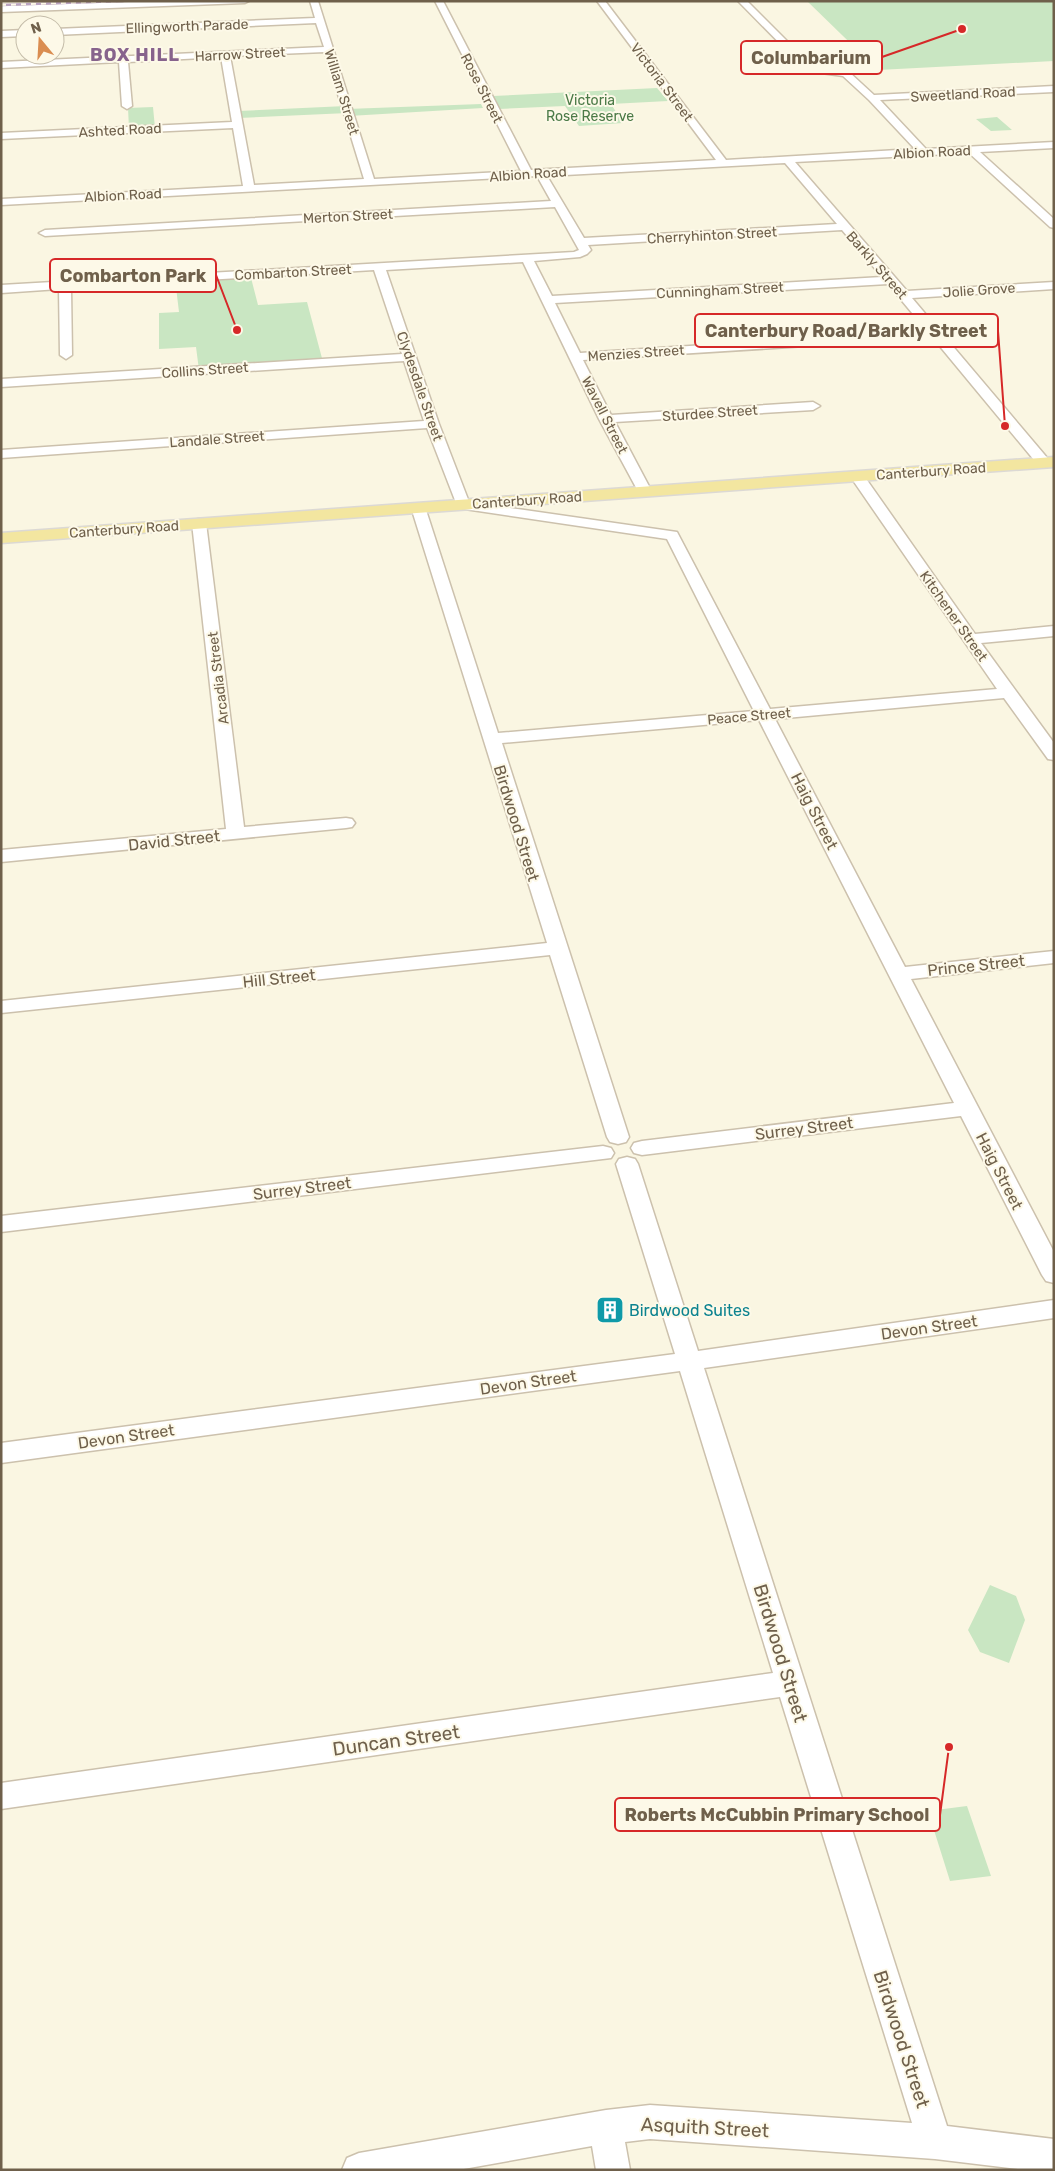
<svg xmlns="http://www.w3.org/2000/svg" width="1055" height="2171" viewBox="0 0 1055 2171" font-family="Rubik,sans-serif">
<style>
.green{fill:#c9e6c2}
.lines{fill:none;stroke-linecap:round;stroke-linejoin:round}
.minor-casing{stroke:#ccc1ad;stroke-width:3}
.major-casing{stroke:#dcd9d4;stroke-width:3}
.minor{fill:#fff;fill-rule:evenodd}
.major{fill:#f3e6a0;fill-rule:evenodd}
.rail-casing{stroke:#baa3c1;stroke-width:2.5}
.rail{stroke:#fdf9e8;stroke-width:2;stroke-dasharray:5;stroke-linecap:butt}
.labels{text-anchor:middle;stroke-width:4;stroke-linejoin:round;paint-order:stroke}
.far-street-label{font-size:14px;fill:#6f604b;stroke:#fdf9e8}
.far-park-label{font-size:14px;fill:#4b7a47;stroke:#fdf9e8}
.street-label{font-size:16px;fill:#6f604b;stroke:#fdf9e8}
.culture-label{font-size:16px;fill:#0d838f;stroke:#fdf9e8;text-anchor:start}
.far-district-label{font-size:18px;font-weight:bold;letter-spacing:1px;fill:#87638c;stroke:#fdf9e8}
.near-street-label{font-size:19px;fill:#6f604b;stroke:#fdf9e8}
.leader{fill:none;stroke:#d62828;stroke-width:2}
.callout-dot{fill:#d62828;stroke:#fdf9e8;stroke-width:2}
.callout{fill:#fdf9e8;stroke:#d62828;stroke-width:2}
.callout-label{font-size:18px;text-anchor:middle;font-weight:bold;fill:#6f604b}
</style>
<rect width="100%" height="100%" fill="#faf6e2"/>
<!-- green -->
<path class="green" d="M 807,1 L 1054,1 L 1054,61 L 878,70 Z
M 657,88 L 668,101 L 611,104 L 623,123 L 579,126 L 565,106 L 499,109 L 493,96 Z
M 481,104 L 483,108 L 349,116 L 348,113 L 239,118 L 238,111 L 346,106 L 347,109 Z
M 153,107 L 155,128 L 129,129 L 128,108 Z
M 997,117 L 1012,130 L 991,131 L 976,119 Z
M 250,274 L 258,305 L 307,302 L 323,362 L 199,370 L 196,347 L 159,349 L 159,313 L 179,312 L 175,279 Z
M 990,1585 L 1016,1596 L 1025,1620 L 1009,1663 L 980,1652 L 968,1630 Z
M 967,1806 L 991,1876 L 950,1881 L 928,1811 Z"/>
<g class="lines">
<defs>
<path id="minor" d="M 161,1 L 249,1 L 245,3 L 1,12 L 1,6 Z
M 310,1 L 318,1 L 374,179 L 521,171 L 435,1 L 443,1 L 531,170 L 716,160 L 597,1 L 605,1 L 726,160 L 915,149 L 869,100 L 843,76 L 807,71 L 738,1 L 747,1 L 813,67 L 849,72 L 874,95 L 1054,86 L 1054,92 L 880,100 L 926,149 L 1054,142 L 1054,148 L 980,152 L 1054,219 L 1054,228 L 1050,227 L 969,153 L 795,162 L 907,291 L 1054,282 L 1054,289 L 912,298 L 1049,460 L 1051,463 L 1049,466 L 1039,466 L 933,338 L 583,360 L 611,415 L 813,402 L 820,406 L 813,410 L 615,422 L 651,490 L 649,493 L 639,493 L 599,419 L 523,262 L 386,270 L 439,424 L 469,502 L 677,532 L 770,709 L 997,689 L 850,476 L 852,473 L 862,473 L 975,634 L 1054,626 L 1054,636 L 981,643 L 1054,743 L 1054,760 L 1048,759 L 1004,698 L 775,719 L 905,967 L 1054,951 L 1054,963 L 911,979 L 1054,1252 L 1054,1283 L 1046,1281 L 1042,1275 L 961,1116 L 642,1155 L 634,1153 L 631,1148 L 634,1143 L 642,1141 L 954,1103 L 759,720 L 502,743 L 629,1137 L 626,1142 L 618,1144 L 610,1142 L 607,1137 L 550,955 L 1,1013 L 1,1001 L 547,943 L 411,507 L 413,504 L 423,504 L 425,507 L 498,733 L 754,711 L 667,539 L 458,508 L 427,428 L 1,458 L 1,450 L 424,421 L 404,361 L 1,387 L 1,379 L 402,354 L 374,270 L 71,288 L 72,355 L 66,359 L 60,355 L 59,289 L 1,293 L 1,285 L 574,252 L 579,250 L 555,207 L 45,236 L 39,233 L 45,230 L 551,201 L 537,176 L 1,205 L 1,199 L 243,186 L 233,128 L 1,139 L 1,133 L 232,122 L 221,57 L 128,62 L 132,106 L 127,109 L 122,106 L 119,62 L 1,68 L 1,62 L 324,47 L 316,23 L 55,35 L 55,29 L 315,18 ZM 325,52 L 364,179 L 254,185 L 230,56 ZM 785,163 L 837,224 L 584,238 L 547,176 ZM 842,230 L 882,277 L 552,296 L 534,261 L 580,257 L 587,254 L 591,250 L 588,245 ZM 888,284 L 927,331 L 580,353 L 555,303 Z
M 25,30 L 25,36 L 1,37 L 1,31 Z
M 199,519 L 204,520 L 206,523 L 244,827 L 346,818 L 352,819 L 355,823 L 352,827 L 346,828 L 1,862 L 1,850 L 226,829 L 192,523 L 194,520 Z
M 603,1146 L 611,1148 L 614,1153 L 611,1158 L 1,1232 L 1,1216 Z
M 627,1157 L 635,1159 L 638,1164 L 698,1351 L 1054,1300 L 1054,1318 L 704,1368 L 947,2126 L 1054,2139 L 1054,2170 L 1026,2170 L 935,2159 L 650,2139 L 625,2142 L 630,2170 L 596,2170 L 592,2146 L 458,2170 L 342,2170 L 347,2158 L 359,2153 L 606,2110 L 650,2105 L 912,2123 L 780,1697 L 1,1809 L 1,1783 L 773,1673 L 680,1371 L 1,1463 L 1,1443 L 675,1354 L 616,1164 L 619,1159 Z"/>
<path id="major" d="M 1054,457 L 1054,467 L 1,543 L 1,533 Z"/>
</defs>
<!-- minor casing -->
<use href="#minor" class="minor-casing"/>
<!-- major casing -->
<use href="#major" class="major-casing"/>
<!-- minor -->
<use href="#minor" class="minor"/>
<!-- major -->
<use href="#major" class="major"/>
<defs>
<path id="rail" d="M 1,5 L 123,1"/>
</defs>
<!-- rail casing -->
<use href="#rail" class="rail-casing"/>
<!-- rail -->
<use href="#rail" class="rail"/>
</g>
<!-- icons -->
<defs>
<symbol id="building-square" viewBox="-11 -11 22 22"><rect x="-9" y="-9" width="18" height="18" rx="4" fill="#0f9aa8" stroke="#fdf9e8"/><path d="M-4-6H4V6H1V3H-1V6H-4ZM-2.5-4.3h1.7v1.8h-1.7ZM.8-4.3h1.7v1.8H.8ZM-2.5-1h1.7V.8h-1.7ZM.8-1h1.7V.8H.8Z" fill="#fff"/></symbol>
</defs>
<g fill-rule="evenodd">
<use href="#building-square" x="594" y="1294" width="32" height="32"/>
</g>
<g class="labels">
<!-- far-street labels -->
<g class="far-street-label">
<text transform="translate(187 26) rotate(-2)" y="5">Ellingworth Parade</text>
<text transform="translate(240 54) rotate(-3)" y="5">Harrow Street</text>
<text transform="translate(662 82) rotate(53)" y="5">Victoria Street</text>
<text transform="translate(482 88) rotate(63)" y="5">Rose Street</text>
<text transform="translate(342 92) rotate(73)" y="5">William Street</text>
<text transform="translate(963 94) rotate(-3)" y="5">Sweetland Road</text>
<text transform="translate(120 130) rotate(-3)" y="5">Ashted Road</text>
<text transform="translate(932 152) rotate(-3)" y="5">Albion Road</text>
<text transform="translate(528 174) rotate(-4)" y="5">Albion Road</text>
<text transform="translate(123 195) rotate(-3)" y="5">Albion Road</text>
<text transform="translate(348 216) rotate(-3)" y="5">Merton Street</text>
<text transform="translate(712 235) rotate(-3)" y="5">Cherryhinton Street</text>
<text transform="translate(877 265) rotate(49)" y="5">Barkly Street</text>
<text transform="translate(293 272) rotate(-3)" y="5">Combarton Street</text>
<text transform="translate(720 290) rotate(-3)" y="5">Cunningham Street</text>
<text transform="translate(979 290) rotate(-4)" y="5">Jolie Grove</text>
<text transform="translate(636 353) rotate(-4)" y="5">Menzies Street</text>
<text transform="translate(205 370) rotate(-4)" y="5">Collins Street</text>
<text transform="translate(420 386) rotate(71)" y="5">Clydesdale Street</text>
<text transform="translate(710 413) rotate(-4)" y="5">Sturdee Street</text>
<text transform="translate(605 415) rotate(63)" y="5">Wavell Street</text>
<text transform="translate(217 439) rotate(-4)" y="5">Landale Street</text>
<text transform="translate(931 471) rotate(-4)" y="5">Canterbury Road</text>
<text transform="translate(527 500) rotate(-4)" y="5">Canterbury Road</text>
<text transform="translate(124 529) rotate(-4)" y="5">Canterbury Road</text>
<text transform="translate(954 616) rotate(55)" y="5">Kitchener Street</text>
<text transform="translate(218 678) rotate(-97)" y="5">Arcadia Street</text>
<text transform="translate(749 716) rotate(-5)" y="5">Peace Street</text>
</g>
<!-- far-park labels -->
<g class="far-park-label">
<text x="590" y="105">Victoria<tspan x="590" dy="16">Rose Reserve</tspan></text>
</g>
<!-- street labels -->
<g class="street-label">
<text transform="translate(815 811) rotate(63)" y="6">Haig Street</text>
<text transform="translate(517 823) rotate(73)" y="6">Birdwood Street</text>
<text transform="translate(174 840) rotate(-6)" y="6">David Street</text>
<text transform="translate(976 965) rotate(-6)" y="6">Prince Street</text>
<text transform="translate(279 978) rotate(-6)" y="6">Hill Street</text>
<text transform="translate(804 1128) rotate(-7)" y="6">Surrey Street</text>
<text transform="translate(1000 1171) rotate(63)" y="6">Haig Street</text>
<text transform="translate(302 1188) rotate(-7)" y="6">Surrey Street</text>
<text transform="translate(929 1327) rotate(-8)" y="6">Devon Street</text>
<text transform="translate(528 1382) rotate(-8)" y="6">Devon Street</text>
<text transform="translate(126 1436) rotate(-8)" y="6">Devon Street</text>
</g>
<!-- culture labels -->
<g class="culture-label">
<text x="629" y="1316">Birdwood Suites</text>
</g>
<!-- far-district labels -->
<g class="far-district-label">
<text x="135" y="61">BOX HILL</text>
</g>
<!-- near-street labels -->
<g class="near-street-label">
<text transform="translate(781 1653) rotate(73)" y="7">Birdwood Street</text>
<text transform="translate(396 1740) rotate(-8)" y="7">Duncan Street</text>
<text transform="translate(902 2039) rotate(72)" y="7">Birdwood Street</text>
<text transform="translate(705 2127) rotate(3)" y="7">Asquith Street</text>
</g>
</g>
<!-- callouts -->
<path class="leader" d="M962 29L882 57M237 330L216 275M1005 426L998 331M949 1747L940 1815"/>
<g class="callout-dot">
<circle cx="962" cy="29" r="5"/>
<circle cx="237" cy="330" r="5"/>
<circle cx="1005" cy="426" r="5"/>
<circle cx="949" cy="1747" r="5"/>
</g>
<g class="callout">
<rect x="741" y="41" width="141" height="33" rx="5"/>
<rect x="50" y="259" width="166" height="33" rx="5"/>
<rect x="695" y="314" width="303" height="33" rx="5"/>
<rect x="615" y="1798" width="325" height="33" rx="5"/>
</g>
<g class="callout-label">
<text x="811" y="64">Columbarium</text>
<text x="133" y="282">Combarton Park</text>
<text x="846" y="337">Canterbury Road/Barkly Street</text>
<text x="777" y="1821">Roberts McCubbin Primary School</text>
</g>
<!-- border -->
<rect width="1055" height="2171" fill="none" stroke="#6f604b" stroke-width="5"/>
<!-- north arrow -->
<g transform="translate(40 40) rotate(342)"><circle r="24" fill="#fdf9e8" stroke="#c4bca9"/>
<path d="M0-4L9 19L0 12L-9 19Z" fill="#da8d51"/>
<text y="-8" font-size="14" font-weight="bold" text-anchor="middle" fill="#6f604b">N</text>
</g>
</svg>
